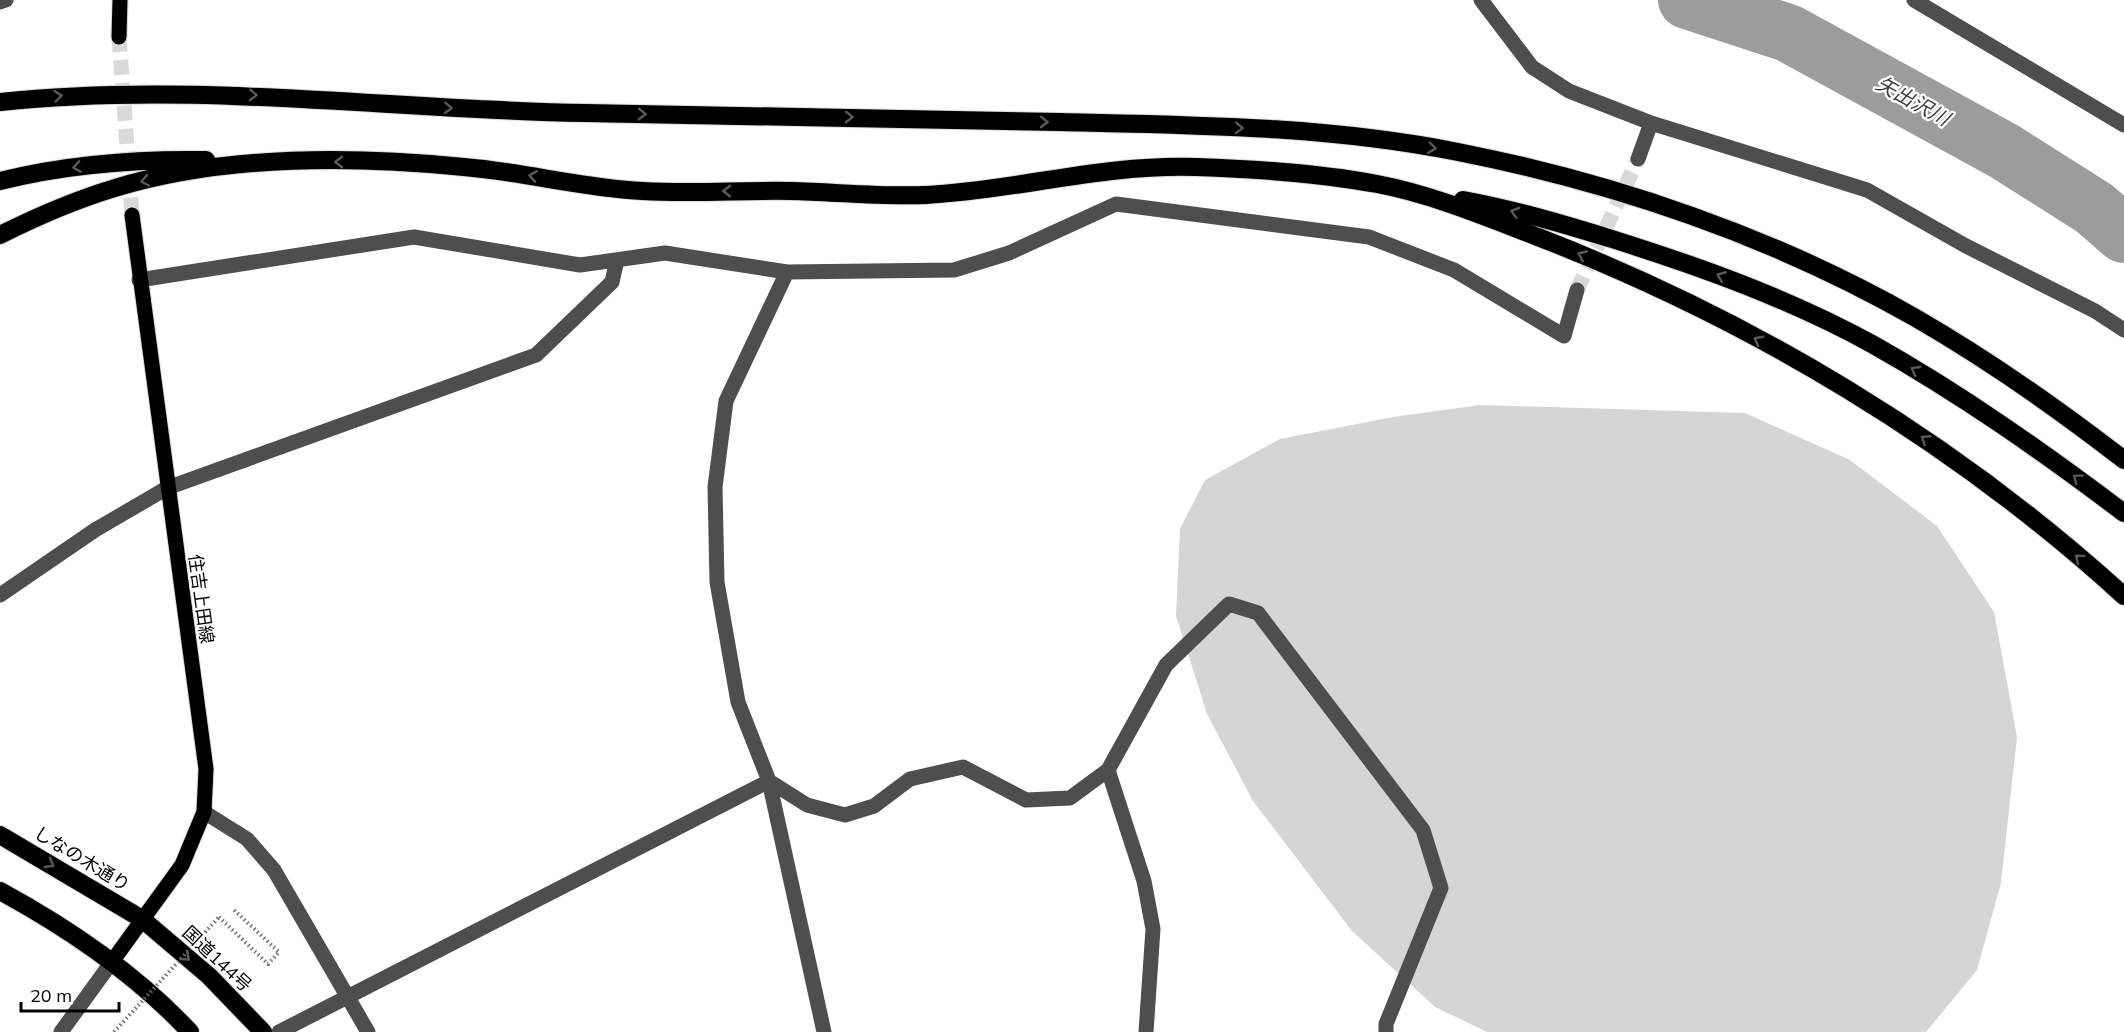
<svg xmlns="http://www.w3.org/2000/svg" width="2124" height="1032" viewBox="0 0 2124 1032" font-family="Mulish,'Noto Sans JP',sans-serif">
<style>
.green{fill:#d5d5d5}
.lines{fill:none;stroke-linecap:round;stroke-linejoin:round}
.river{stroke:#9c9c9c;stroke-width:58}
.minor-tunnel{stroke:#d9d9d9;stroke-width:15;stroke-dasharray:15 8;stroke-linecap:butt}
.major-tunnel{stroke:#d9d9d9;stroke-width:15;stroke-dasharray:15 8;stroke-linecap:butt}
.major-casing{stroke:#dbdbdb;stroke-width:17}
.highway-casing{stroke:#dbdbdb;stroke-width:20}
.path{stroke:#707070;stroke-width:4;stroke-dasharray:1.5 3;stroke-linecap:butt}
.minor{stroke:#4e4e4e;stroke-width:15}
.major{stroke:#000;stroke-width:15}
.highway{stroke:#000;stroke-width:18}
.path-bridge{stroke:#707070;stroke-width:4;stroke-dasharray:1.5 3;stroke-linecap:butt}
.oneway{stroke:#595959}
.labels{text-anchor:middle;stroke-width:4.5;stroke-linejoin:round;paint-order:stroke}
.street-label{font-size:18px;fill:#000;stroke:#fff}
.water-label{font-size:20px;font-style:italic;fill:#3d3d3d;stroke:#fff}
</style>
<rect width="100%" height="100%" fill="#fff"/>
<!-- green -->
<path class="green" d="M 1480,405 L 1745,413 L 1850,460 L 1937,526 L 1994,612 L 2017,737 L 2001,883 L 1977,970 L 1926,1032 L 1487,1032 L 1435,1007 L 1352,931 L 1253,801 L 1207,714 L 1176,616 L 1180,529 L 1205,480 L 1280,439 L 1393,417 Z"/>
<g class="lines">
<!-- river -->
<path class="river" d="M 1687,0 L 1788,33 L 2004,151 L 2094,208 L 2124,234"/>
<!-- minor-tunnel -->
<path class="minor-tunnel" d="M 1577,290 L 1638,159"/>
<!-- major-tunnel -->
<path class="major-tunnel" d="M 119,37 L 132,215"/>
<defs>
<path id="major" d="M 119,37 L 120,0
M 111,963 L 182,865 L 204,812 L 206,769 L 132,215"/>
<path id="highway" d="M 0,102 C 195,81 390,110 585,113 C 744,116 902,119 1061,122 C 1193,125 1328,126 1458,152 C 1615,183 1774,237 1914,317 C 1987,359 2057,408 2124,460
M 0,181 C 67,164 137,159 206,160
M 1463,200 C 1513,209 1563,224 1612,239 C 1701,267 1790,299 1872,344 C 1961,394 2043,452 2124,513
M 0,235 C 38,216 75,200 115,188 C 223,155 353,156 464,167 C 524,172 583,188 643,191 C 692,194 742,190 791,191 C 835,192 882,197 926,195 C 1018,190 1102,164 1196,167 C 1256,169 1318,173 1377,184 C 1431,194 1486,217 1538,237 C 1752,320 1954,441 2124,596
M 0,835 L 142,919 L 209,976 L 263,1032
M 0,891 C 68,928 137,975 190,1032"/>
</defs>
<!-- major casing -->
<use href="#major" class="major-casing"/>
<!-- highway casing -->
<use href="#highway" class="highway-casing"/>
<!-- path -->
<path class="path" d="M 219,917 L 268,964 L 279,952 L 234,910"/>
<!-- minor -->
<path class="minor" d="M 1481,0 L 1532,67 L 1569,91 L 1651,123 L 1867,190 L 1966,246 L 2095,311 L 2124,330
M 1914,0 L 2124,125
M 0,2 L 6,0
M 1638,159 L 1651,123
M 787,272 L 726,401 L 715,487 L 717,582 L 738,702 L 769,781 L 824,1032
M 139,280 L 414,237 L 580,265 L 665,253 L 787,272 L 954,270 L 1009,253 L 1116,204 L 1369,237 L 1454,270 L 1564,336 L 1577,290
M 0,595 L 95,530 L 167,488 L 536,355 L 612,282 L 617,260
M 1108,770 L 1144,881 L 1153,929 L 1146,1032
M 769,781 L 807,805 L 845,815 L 874,806 L 910,779 L 963,767 L 1026,800 L 1070,798 L 1108,770 L 1166,665 L 1229,604 L 1258,613 L 1423,830 L 1441,888 L 1386,1024 L 1386,1032
M 204,812 L 247,839 L 274,870 L 368,1032
M 61,1032 L 111,963
M 279,1032 L 769,781"/>
<!-- major -->
<use href="#major" class="major"/>
<!-- highway -->
<use href="#highway" class="highway"/>
<!-- path-bridge -->
<path class="path-bridge" d="M 114,1032 L 219,917"/>
</g>
<!-- one-way arrows -->
<defs><path id="oneway-chevron" d="M-2-3.5L2.5 0L-2 3.5" fill="none" stroke-width="1.6" stroke-linecap="round" stroke-linejoin="round" transform="scale(1.5)"/></defs>
<g class="oneway">
<use href="#oneway-chevron" transform="translate(253 95) rotate(2)"/>
<use href="#oneway-chevron" transform="translate(58 96) rotate(-6)"/>
<use href="#oneway-chevron" transform="translate(448 108) rotate(3)"/>
<use href="#oneway-chevron" transform="translate(642 114) rotate(1)"/>
<use href="#oneway-chevron" transform="translate(849 117) rotate(1)"/>
<use href="#oneway-chevron" transform="translate(1044 122) rotate(1)"/>
<use href="#oneway-chevron" transform="translate(1239 128) rotate(2)"/>
<use href="#oneway-chevron" transform="translate(1432 148) rotate(8)"/>
<use href="#oneway-chevron" transform="translate(339 162) rotate(-180)"/>
<use href="#oneway-chevron" transform="translate(77 167) rotate(171)"/>
<use href="#oneway-chevron" transform="translate(533 176) rotate(-171)"/>
<use href="#oneway-chevron" transform="translate(145 181) rotate(168)"/>
<use href="#oneway-chevron" transform="translate(727 191) rotate(180)"/>
<use href="#oneway-chevron" transform="translate(1515 212) rotate(-164)"/>
<use href="#oneway-chevron" transform="translate(1582 255) rotate(-157)"/>
<use href="#oneway-chevron" transform="translate(1721 276) rotate(-158)"/>
<use href="#oneway-chevron" transform="translate(1758 340) rotate(-152)"/>
<use href="#oneway-chevron" transform="translate(1915 370) rotate(-150)"/>
<use href="#oneway-chevron" transform="translate(1925 439) rotate(-147)"/>
<use href="#oneway-chevron" transform="translate(2077 478) rotate(-143)"/>
<use href="#oneway-chevron" transform="translate(2079 558) rotate(-140)"/>
<use href="#oneway-chevron" transform="translate(50 864) rotate(30)"/>
<use href="#oneway-chevron" transform="translate(186 957) rotate(41)"/>
</g>
<g class="labels">
<!-- street labels -->
<g class="street-label">
<text transform="translate(201 599) rotate(82)" y="6">住吉上田線</text>
<text transform="translate(82 859) rotate(31)" y="6">しなの木通り</text>
<text transform="translate(217 959) rotate(43)" y="6">国道144号</text>
</g>
<!-- water labels -->
<g class="water-label">
<text transform="translate(1913 101) rotate(29)" y="7">矢出沢川</text>
</g>
</g>
<!-- scale -->
<path d="M21 1002v9h98v-9" fill="none" stroke="#000000" stroke-width="3"/>
<text x="30" y="1002" font-size="18" fill="#000000" stroke="#ffffff" stroke-width="4.5" paint-order="stroke">20 m</text>
</svg>
